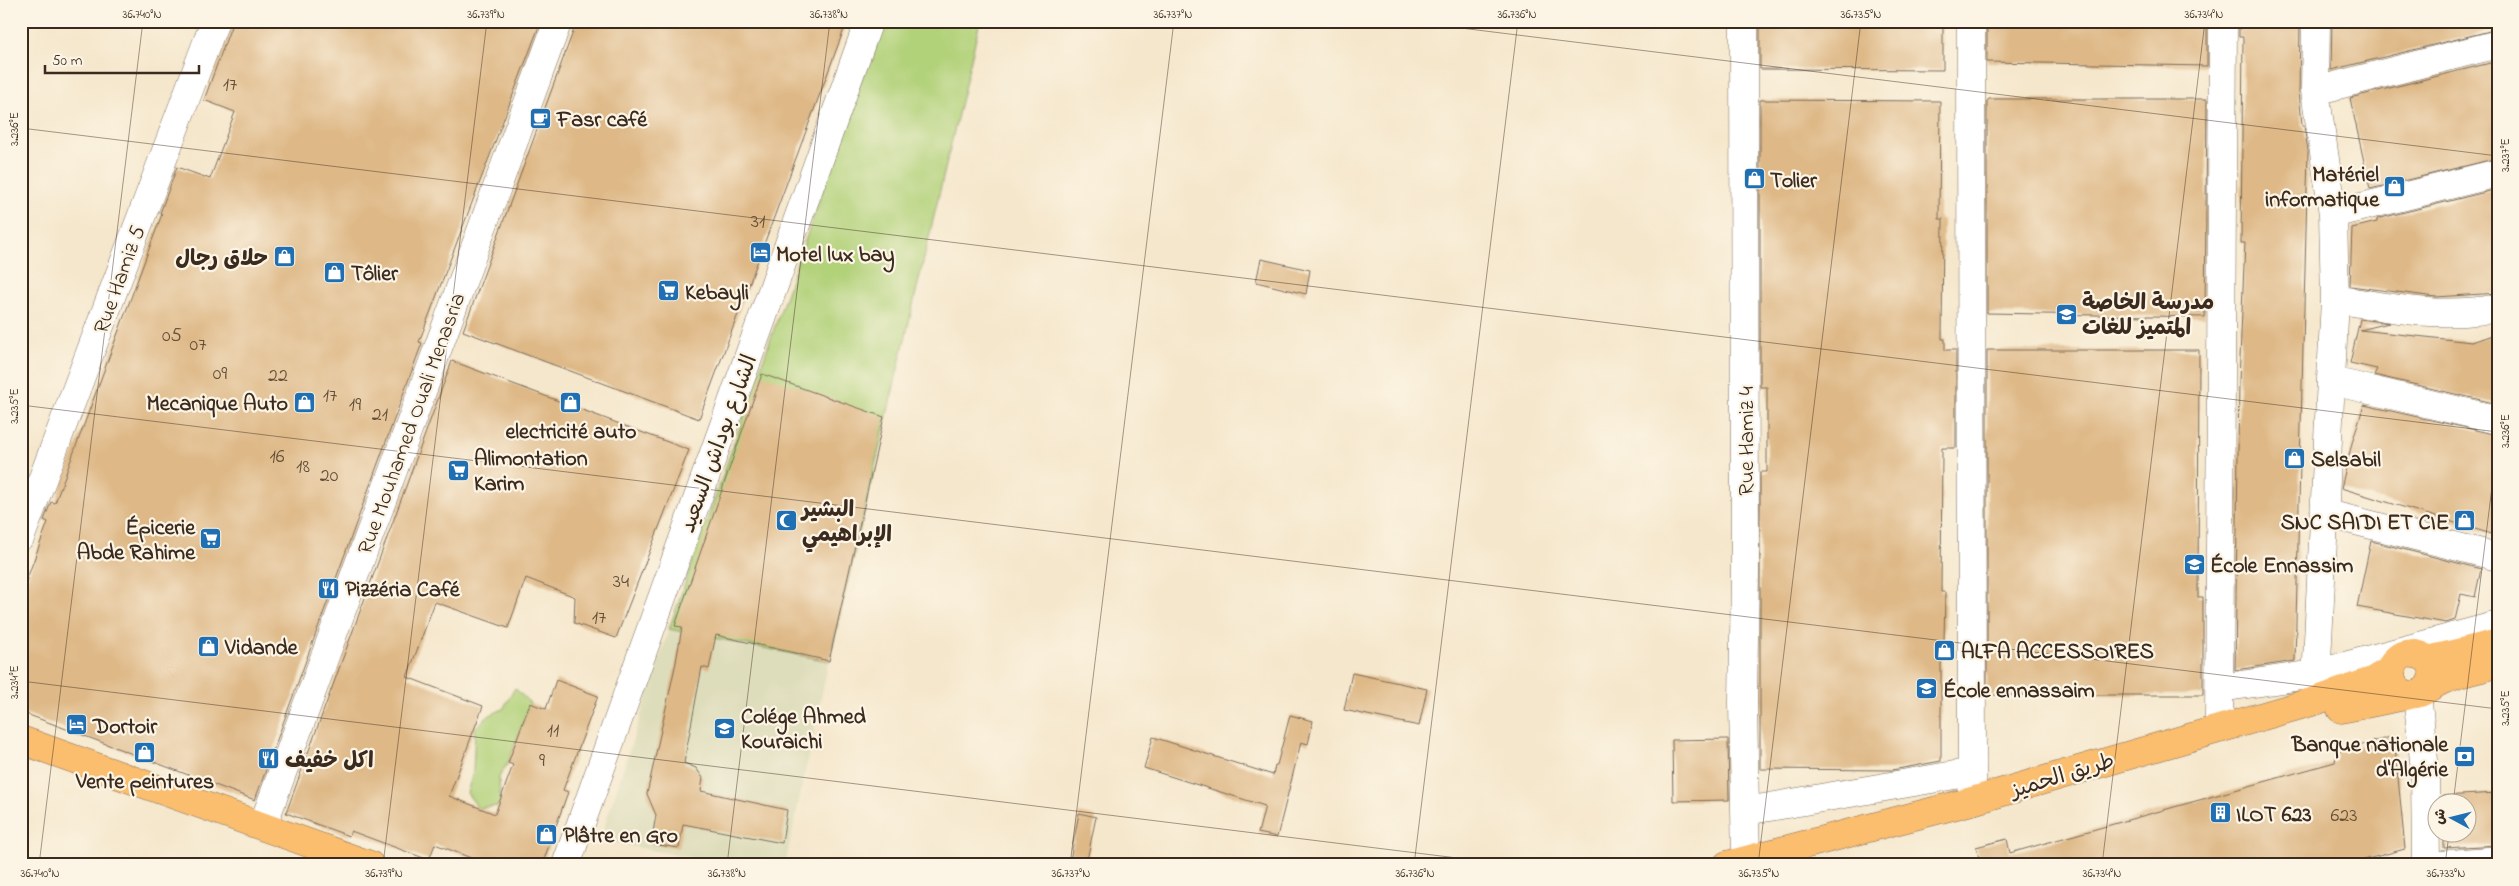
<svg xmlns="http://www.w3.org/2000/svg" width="2519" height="886" viewBox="0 0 2519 886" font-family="'Indie Flower','Playpen Sans Arabic',sans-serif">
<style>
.built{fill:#deddbb}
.green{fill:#b2d27a;stroke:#767e4c}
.building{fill:#deb886}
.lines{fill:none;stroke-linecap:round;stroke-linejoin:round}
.minor-casing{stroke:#7c6c5b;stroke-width:29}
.major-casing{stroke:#7c6c5b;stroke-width:29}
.minor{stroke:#fff;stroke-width:28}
.major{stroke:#fbbd6e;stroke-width:28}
.ticks{fill:none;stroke:#3b2a1e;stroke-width:1;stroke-opacity:0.45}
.labels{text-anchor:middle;stroke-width:4.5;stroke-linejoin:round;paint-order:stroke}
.number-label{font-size:20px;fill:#644e38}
.poi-label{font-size:22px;font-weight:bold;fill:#3b2a1e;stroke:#fcf5e5;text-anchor:start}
.street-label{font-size:22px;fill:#3b2a1e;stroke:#fcf5e5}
.neatline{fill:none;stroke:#3b2a1e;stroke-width:2}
.ticks-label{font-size:12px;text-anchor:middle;fill:#3b2a1e}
</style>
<rect width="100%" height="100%" fill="#fcf5e5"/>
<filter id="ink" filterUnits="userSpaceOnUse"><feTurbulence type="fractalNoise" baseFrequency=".02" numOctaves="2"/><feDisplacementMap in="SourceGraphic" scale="10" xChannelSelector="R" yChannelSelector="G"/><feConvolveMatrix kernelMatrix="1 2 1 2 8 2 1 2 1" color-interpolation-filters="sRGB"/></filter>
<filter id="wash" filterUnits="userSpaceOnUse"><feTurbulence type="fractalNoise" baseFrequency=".0096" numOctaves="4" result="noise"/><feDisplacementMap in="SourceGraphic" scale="20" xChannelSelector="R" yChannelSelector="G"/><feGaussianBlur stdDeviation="1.12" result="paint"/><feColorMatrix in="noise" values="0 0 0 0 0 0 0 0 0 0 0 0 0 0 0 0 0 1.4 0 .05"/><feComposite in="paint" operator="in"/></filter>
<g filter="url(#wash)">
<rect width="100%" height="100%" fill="#f5e7cc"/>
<!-- built -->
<path class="built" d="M 669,629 L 829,661 L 785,865 L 728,865 L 600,840 Z"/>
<!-- green -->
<path class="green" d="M 882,21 L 980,21 L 829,661 L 669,629 Z
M 515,688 L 530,703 L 508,763 L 499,777 L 500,801 L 498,806 L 478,808 L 467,793 L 473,772 L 475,728 L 490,715 L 503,709 Z"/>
<g id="blocks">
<!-- building -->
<path class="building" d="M 233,21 L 541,21 L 419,342 L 422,343 L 255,800 L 21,712 L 21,595 L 48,522 L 44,520 L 51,502 L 55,503 L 162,214 L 160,213 L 177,167 L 210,179 L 235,112 L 204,100 Z
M 577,21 L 847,21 L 699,419 L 463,331 Z
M 1760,21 L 1943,21 L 1943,70 L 1760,69 Z
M 1987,21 L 2207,21 L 2207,66 L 1987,62 Z
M 2239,21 L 2300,21 L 2299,91 L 2302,126 L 2304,126 L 2308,151 L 2295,661 L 2235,670 L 2239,381 L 2245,243 L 2241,243 L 2243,37 L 2239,37 Z
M 2332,21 L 2498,21 L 2498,29 L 2331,70 Z
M 2498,61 L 2498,158 L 2370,189 L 2350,98 Z
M 1989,99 L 2207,99 L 2205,317 L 1987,313 L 1987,101 Z
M 1760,100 L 1940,101 L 1939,219 L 1943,219 L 1942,339 L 1945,339 L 1945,350 L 1956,350 L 1956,448 L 1942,448 L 1941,592 L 1945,592 L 1944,641 L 1941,641 L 1941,761 L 1892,770 L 1760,769 L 1760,472 L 1767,472 L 1767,387 L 1760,387 Z
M 2498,189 L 2498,293 L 2436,297 L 2350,286 L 2352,228 L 2377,222 L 2377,219 Z
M 1261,259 L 1310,270 L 1306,294 L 1256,282 Z
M 2360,319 L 2389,323 L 2360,330 L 2472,342 L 2498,333 L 2498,404 L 2374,375 L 2377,369 L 2350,363 Z
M 1987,350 L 2199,350 L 2198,597 L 2203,597 L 2203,695 L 1987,695 Z
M 452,361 L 689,450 L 616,638 L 574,623 L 575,597 L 526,578 L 508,628 L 435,602 L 407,677 L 483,706 L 449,796 L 495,814 L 513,765 L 508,763 L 530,703 L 546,709 L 556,680 L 598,696 L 563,790 L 568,792 L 542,865 L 489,865 L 435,844 L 429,860 L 351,831 L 349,836 L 286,813 Z
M 762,374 L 884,417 L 829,661 L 716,635 L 709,669 L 702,667 L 684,763 L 696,768 L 703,778 L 701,791 L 787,810 L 782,843 L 683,824 L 679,848 L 651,844 L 656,815 L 647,794 L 676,662 L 682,627 L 675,626 Z
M 2364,405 L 2498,435 L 2498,536 L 2341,488 L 2353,439 Z
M 2371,541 L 2481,569 L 2475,597 L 2461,594 L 2455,620 L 2446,623 L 2357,607 Z
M 1352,673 L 1427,689 L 1419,726 L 1344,710 Z
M 1290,715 L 1313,721 L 1308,744 L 1301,742 L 1277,837 L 1258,833 L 1265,806 L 1144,768 L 1153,737 L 1273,775 L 1275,765 L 1277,765 Z
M 2394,736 L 2405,849 L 2345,865 L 2206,865 L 2205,860 L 2188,865 L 1981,865 L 1976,847 L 2007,839 L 2010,853 L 2335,762 L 2337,752 Z
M 1728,739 L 1729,800 L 1673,801 L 1672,740 Z
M 2498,793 L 2498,845 L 2444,848 L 2444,834 L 2466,834 L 2466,804 L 2442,804 L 2442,796 Z
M 1079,813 L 1096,817 L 1086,865 L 1069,865 Z"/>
</g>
</g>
<g filter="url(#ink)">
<use href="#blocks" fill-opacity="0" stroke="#7c6c5b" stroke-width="1"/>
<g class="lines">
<defs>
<path id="minor" d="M 1744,21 L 1745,573 L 1743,703 L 1746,861
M 1971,21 L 1972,801
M 2315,91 L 2498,44
M 2333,214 L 2498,173
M 2335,299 C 2392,308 2439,319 2498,308
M 2332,381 L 2498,420
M 2324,513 L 2498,557
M 21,536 L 215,21
M 2220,688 L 2315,674 L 2498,625
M 2417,694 L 2425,770 L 2426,865
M 2315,701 L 2335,299 L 2333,214 L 2315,91 L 2316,21
M 2219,727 L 2223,21
M 1746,811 L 1972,772
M 263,825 L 558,21
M 566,865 L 869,21
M 2440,865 L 2498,860"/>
<path id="major" d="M 2428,660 L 2498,643
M 2428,687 C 2452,650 2383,639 2392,679 C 2394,686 2399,692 2407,694 C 2420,697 2428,687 2439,682 C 2457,673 2478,669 2498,664
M 2341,709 L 2410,695
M 21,740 L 370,865
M 1727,865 L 1972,801 L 2315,701 L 2372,681 L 2392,669"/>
</defs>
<!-- minor casing -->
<use href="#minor" class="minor-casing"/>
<!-- major casing -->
<use href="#major" class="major-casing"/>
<!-- minor -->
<use href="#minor" class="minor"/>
<!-- major -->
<use href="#major" class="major"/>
</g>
</g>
<!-- ticks -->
<path class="ticks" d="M 1404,21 L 2498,156M 21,128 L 2498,432M 21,405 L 2498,709M 21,681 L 1514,865M 2453,804 L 2498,438M 39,865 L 143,21M 383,865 L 487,21M 727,865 L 830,21M 1070,865 L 1174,21M 1414,865 L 1518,21M 1758,865 L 1861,21M 2102,865 L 2205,21M 2445,865 L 2449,834"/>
<!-- icons -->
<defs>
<symbol id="cafe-square" viewBox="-11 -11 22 22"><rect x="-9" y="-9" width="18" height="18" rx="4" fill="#1f6fb2" stroke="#fcf5e5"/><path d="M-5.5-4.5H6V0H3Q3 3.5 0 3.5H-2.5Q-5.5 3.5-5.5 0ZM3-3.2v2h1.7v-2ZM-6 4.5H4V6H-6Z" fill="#fff"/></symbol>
<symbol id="shop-square" viewBox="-11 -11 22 22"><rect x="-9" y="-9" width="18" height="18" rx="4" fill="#1f6fb2" stroke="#fcf5e5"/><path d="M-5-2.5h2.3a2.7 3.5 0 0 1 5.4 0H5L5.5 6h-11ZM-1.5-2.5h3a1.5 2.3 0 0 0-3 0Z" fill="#fff"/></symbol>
<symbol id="hotel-square" viewBox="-11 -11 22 22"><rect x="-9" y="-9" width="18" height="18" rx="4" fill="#1f6fb2" stroke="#fcf5e5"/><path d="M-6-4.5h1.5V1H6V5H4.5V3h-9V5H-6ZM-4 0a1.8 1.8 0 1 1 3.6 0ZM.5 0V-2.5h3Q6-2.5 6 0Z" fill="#fff"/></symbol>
<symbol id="supermarket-square" viewBox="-11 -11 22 22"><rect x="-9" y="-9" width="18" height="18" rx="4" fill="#1f6fb2" stroke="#fcf5e5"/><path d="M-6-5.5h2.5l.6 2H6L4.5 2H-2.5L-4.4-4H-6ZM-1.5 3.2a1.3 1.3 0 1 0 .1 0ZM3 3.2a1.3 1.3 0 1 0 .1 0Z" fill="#fff"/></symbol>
<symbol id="school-square" viewBox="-11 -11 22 22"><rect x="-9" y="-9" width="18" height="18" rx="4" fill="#1f6fb2" stroke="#fcf5e5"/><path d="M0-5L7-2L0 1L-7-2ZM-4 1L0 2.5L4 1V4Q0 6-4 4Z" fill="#fff"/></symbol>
<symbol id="mosque-square" viewBox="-11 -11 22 22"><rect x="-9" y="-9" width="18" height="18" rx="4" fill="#1f6fb2" stroke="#fcf5e5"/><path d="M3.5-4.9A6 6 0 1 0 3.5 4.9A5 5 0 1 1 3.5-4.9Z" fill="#fff"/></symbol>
<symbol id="restaurant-square" viewBox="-11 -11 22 22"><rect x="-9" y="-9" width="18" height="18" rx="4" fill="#1f6fb2" stroke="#fcf5e5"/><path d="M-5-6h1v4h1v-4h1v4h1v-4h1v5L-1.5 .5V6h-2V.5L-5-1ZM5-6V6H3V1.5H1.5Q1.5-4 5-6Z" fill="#fff"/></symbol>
<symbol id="university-square" viewBox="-11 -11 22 22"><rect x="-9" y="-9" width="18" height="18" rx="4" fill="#1f6fb2" stroke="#fcf5e5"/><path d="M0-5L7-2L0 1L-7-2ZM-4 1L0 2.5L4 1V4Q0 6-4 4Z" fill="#fff"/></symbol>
<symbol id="bank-square" viewBox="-11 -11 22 22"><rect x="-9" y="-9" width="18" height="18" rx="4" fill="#1f6fb2" stroke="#fcf5e5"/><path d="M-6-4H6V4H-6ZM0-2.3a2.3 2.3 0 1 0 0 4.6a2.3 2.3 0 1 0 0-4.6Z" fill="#fff"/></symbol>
<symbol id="building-square" viewBox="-11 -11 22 22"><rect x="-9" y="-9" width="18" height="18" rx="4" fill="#1f6fb2" stroke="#fcf5e5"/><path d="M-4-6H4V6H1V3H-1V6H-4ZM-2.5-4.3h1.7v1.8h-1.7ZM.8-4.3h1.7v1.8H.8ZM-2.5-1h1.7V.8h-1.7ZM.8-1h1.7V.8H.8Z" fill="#fff"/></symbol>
</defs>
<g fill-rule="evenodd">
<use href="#cafe-square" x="528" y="106" width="25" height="25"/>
<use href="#shop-square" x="1742" y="166" width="25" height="25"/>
<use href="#shop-square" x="2382" y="174" width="25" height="25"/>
<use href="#hotel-square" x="748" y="240" width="25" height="25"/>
<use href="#shop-square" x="272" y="244" width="25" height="25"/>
<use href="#shop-square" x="322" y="260" width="25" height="25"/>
<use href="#supermarket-square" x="656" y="278" width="25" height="25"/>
<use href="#school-square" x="2054" y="302" width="25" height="25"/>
<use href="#shop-square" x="292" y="390" width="25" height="25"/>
<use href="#shop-square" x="558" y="390" width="25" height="25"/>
<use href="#shop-square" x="2282" y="446" width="25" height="25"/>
<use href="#supermarket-square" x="446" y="458" width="25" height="25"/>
<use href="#mosque-square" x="774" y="508" width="25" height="25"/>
<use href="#shop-square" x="2452" y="508" width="25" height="25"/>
<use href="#supermarket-square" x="198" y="526" width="25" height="25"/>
<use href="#school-square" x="2182" y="552" width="25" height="25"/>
<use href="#restaurant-square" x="316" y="576" width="25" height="25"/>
<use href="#shop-square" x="196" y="634" width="25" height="25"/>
<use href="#shop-square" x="1932" y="638" width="25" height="25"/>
<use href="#university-square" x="1914" y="676" width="25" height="25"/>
<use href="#hotel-square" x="64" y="712" width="25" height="25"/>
<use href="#school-square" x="712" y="716" width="25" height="25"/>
<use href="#shop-square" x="132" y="740" width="25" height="25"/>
<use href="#bank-square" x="2452" y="744" width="25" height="25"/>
<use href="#restaurant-square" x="256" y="746" width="25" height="25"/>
<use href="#building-square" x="2208" y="800" width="25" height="25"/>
<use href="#shop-square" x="534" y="822" width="25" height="25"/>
</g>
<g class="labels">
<!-- number labels -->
<g class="number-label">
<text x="230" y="90">17</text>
<text x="758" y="227">31</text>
<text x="172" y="341">05</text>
<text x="198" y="350">07</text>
<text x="220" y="379">09</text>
<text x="278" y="381">22</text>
<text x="330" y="401">17</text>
<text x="355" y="410">19</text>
<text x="380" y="420">21</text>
<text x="277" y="462">16</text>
<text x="303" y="472">18</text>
<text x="329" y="481">20</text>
<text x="621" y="587">34</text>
<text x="599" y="623">17</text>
<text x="553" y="736">11</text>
<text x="542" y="766">9</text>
<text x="2344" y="821">623</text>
</g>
<!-- poi labels -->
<g class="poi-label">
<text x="557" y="126">Fasr café</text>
<text x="2379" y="181" text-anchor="end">Matériel<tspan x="2379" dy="25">informatique</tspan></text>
<text x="1770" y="187">Tolier</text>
<text x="776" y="261">Motel lux bay</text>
<text x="268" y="265" text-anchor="end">حلاق رجال</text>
<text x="351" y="280">Tôlier</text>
<text x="685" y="299">Kebayli</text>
<text x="2082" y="309">مدرسة الخاصة<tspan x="2082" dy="25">المتميز للغات</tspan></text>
<text x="288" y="410" text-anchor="end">Mecanique Auto</text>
<text x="571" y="438" text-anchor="middle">electricité auto</text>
<text x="474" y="465">Alimontation<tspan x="474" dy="25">Karim</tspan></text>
<text x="2311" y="466">Selsabil</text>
<text x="802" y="516">البشير<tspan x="802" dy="25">الإبراهيمي</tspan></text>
<text x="2449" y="529" text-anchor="end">SNC SAIDI ET CIE</text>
<text x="195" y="534" text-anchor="end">Épicerie<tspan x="195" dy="25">Abde Rahime</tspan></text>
<text x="2210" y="572">École Ennassim</text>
<text x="345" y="596">Pizzéria Café</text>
<text x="225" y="654">Vidande</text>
<text x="1961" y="658">ALFA ACCESSOIRES</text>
<text x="1943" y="697">École ennassaim</text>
<text x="741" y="723">Colége Ahmed<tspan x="741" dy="25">Kouraichi</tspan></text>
<text x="93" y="733">Dortoir</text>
<text x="2448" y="751" text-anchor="end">Banque nationale<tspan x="2448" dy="25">d'Algérie</tspan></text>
<text x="285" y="767">اكل خفيف</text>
<text x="145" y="788" text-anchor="middle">Vente peintures</text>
<text x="2236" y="821">ILOT 623</text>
<text x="563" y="842">Plâtre en Gro</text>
</g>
<!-- street labels -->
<g class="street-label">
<text transform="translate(118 279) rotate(-70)" y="8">Rue Hamiz 5</text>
<text transform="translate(410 423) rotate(-70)" y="8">Rue Mouhamed Ouali Menasria</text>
<text transform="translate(1745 441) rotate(-90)" y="8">Rue Hamiz 4</text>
<text transform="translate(717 443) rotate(-70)" y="8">الشارع بوداش السعيد</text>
<text transform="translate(2062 774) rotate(-17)" y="8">طريق الحميز</text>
</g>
</g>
<!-- margin -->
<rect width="2519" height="886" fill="none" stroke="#fcf5e5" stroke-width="55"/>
<!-- north arrow -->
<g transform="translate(2452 818) rotate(277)"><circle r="24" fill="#fcf5e5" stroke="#afa495"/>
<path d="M0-4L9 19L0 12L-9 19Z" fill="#1f6fb2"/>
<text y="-8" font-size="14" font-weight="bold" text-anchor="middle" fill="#3b2a1e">ش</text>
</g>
<!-- scale -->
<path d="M45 65v8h154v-8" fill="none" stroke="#3b2a1e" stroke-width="2.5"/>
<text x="52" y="65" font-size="15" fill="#3b2a1e" stroke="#fcf5e5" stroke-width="4" paint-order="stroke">50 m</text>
<rect x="28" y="28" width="2464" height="830" class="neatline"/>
<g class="ticks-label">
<text x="142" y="18">36.740°N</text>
<text x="486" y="18">36.739°N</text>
<text x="829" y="18">36.738°N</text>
<text x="1173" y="18">36.737°N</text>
<text x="1517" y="18">36.736°N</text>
<text x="1861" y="18">36.735°N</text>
<text x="2204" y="18">36.734°N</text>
<text transform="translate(14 129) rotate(-90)" y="4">3.236°E</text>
<text transform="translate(2505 155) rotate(-90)" y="4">3.237°E</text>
<text transform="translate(14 406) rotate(-90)" y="4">3.235°E</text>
<text transform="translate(2505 431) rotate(-90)" y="4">3.236°E</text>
<text transform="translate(14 682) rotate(-90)" y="4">3.234°E</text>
<text transform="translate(2505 708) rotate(-90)" y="4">3.235°E</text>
<text x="40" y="877">36.740°N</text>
<text x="384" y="877">36.739°N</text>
<text x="727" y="877">36.738°N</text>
<text x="1071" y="877">36.737°N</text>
<text x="1415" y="877">36.736°N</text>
<text x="1759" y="877">36.735°N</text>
<text x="2102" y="877">36.734°N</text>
<text x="2446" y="877">36.733°N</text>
</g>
</svg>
